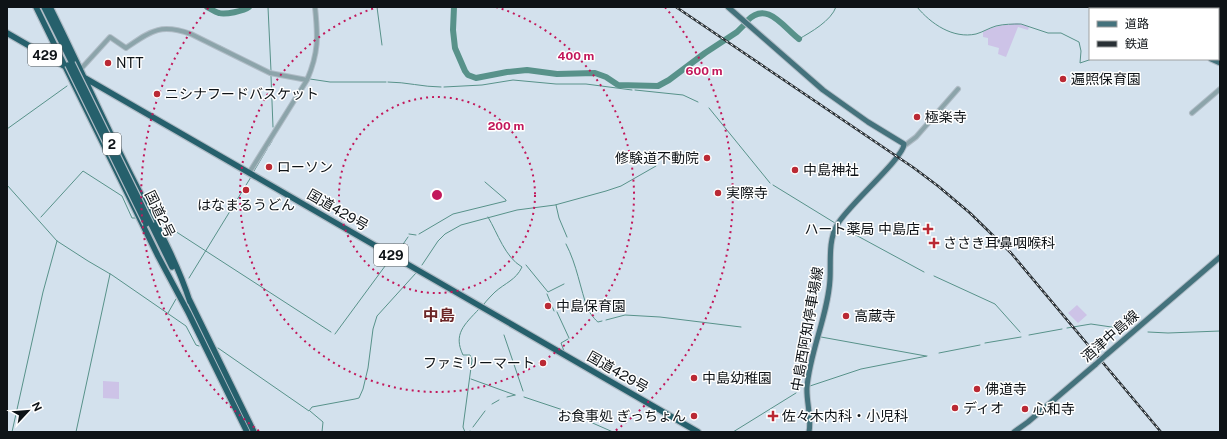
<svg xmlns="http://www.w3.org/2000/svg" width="1227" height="439" viewBox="0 0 1227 439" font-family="'Public Sans','Noto Sans JP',sans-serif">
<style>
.green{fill:#cdc3e7}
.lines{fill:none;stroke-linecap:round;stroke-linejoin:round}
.stream{stroke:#58928a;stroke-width:1}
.river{stroke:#58928a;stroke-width:6}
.minor-casing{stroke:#b0bcc6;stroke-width:6}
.major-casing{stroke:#b0bcc6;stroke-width:7}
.highway-casing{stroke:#b0bcc6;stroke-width:8}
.minor{stroke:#8ca4aa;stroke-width:4}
.major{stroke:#44727c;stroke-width:5}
.highway{stroke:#26606c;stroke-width:5.5}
.rail-casing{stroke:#293035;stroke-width:2.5}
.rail{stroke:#fff;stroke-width:1;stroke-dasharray:3;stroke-linecap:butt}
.major-bridge-casing{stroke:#b0bcc6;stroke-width:7;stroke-linecap:butt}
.highway-bridge-casing{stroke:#b0bcc6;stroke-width:8;stroke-linecap:butt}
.major-bridge{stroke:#44727c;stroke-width:5}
.highway-bridge{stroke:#26606c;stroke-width:5.5}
.ring{fill:none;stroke:#c2185b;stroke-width:2;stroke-dasharray:2 4}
.poi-dot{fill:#ba2934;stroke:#fff;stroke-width:1.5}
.labels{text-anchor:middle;stroke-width:3;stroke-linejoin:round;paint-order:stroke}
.shield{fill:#fff;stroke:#565a5d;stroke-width:1}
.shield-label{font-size:13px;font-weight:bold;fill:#0e1317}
.poi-label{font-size:14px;fill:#0e1317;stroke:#fff;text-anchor:start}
.street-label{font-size:14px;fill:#0e1317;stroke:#fff}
.quarter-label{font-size:16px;font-weight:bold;fill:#6c2627;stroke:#fff}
.centre{fill:#c2185b;stroke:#fff;stroke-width:2}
.ring-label{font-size:12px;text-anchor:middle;font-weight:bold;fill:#c2185b;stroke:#fff;stroke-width:3;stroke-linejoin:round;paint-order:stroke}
</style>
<rect width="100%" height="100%" fill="#d3e1ed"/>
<!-- green -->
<path class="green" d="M 1017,23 L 1029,27 L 1028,30 L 1018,27 L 1006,57 L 998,54 L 999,48 L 988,45 L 988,38 L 983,37 L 983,32 C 994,26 1004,25 1017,23 Z
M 1077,305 L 1087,315 L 1078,323 L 1068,313 Z
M 103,381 L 119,382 L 119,399 L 103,398 Z"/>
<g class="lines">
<!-- stream -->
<path class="stream" d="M 268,7 L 271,71
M 377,7 L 382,45
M 917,7 C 931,24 953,39 976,34 C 983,32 989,28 996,26 C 1004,24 1013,24 1021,24 L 1048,33 L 1061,33 L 1079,42 L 1081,51 L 1080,63 L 1092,59
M 799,39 C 811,32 831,21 836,7
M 220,46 L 249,61
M 129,48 L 141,40
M 271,76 L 273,127
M 310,79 L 330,82 L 386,82
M 388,82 C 406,82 423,87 441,87
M 444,87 L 482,85 L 513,80 L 556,84 L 586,84 L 632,90
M 635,90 L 683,95 L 698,102
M 709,108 L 770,183
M 7,129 L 67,86
M 269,146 L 272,141
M 254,171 L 267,149
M 7,185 L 57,241 L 88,261 L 112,275 L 186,326 L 196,345 L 199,346
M 773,185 L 835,223
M 556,205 L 559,218 L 567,237
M 41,217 L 83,171 L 122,196 L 132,218 L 136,218
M 161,222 L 331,332
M 841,227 L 924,272
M 409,234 L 416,235
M 419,234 L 453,214 L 506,201 L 506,200 L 485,182
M 566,244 C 577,265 580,288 588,310 C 590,313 596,321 598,322 L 602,321
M 397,253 L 408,237
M 422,265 L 438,241 L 445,234 L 461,225 L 517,210 L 555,205 L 606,191 L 621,186 L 656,166
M 526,265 L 548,292 L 564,284
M 934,276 L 995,304 L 1020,332
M 189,278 L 251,177
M 547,294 L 554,311
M 484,304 C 487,300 491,296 495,292 C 505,283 516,280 522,267 C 505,257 498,234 488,217
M 557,312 L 569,338
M 168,313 L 176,299
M 606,320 L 625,315 L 660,317 L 741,327
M 1067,328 L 1091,324 L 1118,328
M 1148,332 L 1168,333 L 1220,331
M 335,334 L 391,258
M 504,335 L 523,391
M 1029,335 L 1062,329
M 821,337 L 926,356
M 985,343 L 1021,337
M 218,348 L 309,411 L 312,407 L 355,399 L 359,398 L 363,389 L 368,368 L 373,329 L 377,316 L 416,273
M 564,351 L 561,343 L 568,339
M 939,353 L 980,345
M 471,379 L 515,395
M 810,386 L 861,369 L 927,356
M 507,397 L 515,395
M 524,397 L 563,410 L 613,432
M 492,404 L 499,400
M 310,411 L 323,422 L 322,432
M 473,427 L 485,411
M 12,432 L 43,292 L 57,241
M 76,432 L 110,274
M 465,432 L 463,427 L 472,360 L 470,355 L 463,355 C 453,334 464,325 479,309
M 470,432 L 470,431
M 733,432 L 796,393"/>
<!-- river -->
<path class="river" d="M 207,7 C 211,9 215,12 219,13 C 225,15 244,11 249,7
M 454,7 L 453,30 L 455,48 L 465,71 L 468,75 L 476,78 L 507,72 L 527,70 L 557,74 L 595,73 L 606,77 L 618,85 L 658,86 L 669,80 L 705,53 L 737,32 L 744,25
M 747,21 C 767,0 783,27 799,39"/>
<defs>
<path id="minor" d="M 79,71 L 110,37 L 126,48 C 151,31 160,23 191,34 L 270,73 L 307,80
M 1192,113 L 1220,89
M 904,146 L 916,137 L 958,89
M 249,173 L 307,80 C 319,52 318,36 315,7"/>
<path id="major" d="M 728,7 L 823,90 L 868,122 L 904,144 C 904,158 847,206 837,225 C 828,241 831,262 830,279 C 828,315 810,351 807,387 C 806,402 812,417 809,432
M 1102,7 L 1106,9
M 1113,7 L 1117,9
M 1218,57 L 1220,58
M 1211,59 L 1220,63
M 1106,355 L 1220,257
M 1014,432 L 1028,422 L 1096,364"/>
<path id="highway" d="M 36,7 L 158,256 L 189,314
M 44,7 L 72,63
M 50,7 C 76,59 100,113 126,165 C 148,210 175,255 190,302
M 7,33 L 698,432
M 151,224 L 172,267
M 189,299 L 254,432
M 188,312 L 247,432"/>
</defs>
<!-- minor casing -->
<use href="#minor" class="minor-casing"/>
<!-- major casing -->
<use href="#major" class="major-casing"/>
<!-- highway casing -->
<use href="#highway" class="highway-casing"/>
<!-- minor -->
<use href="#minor" class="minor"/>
<!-- major -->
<use href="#major" class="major"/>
<!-- highway -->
<use href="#highway" class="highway"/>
<defs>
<path id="rail" d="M 676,7 L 914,168 L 938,186 L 970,213 L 1011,253 L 1161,432"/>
</defs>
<!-- rail casing -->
<use href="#rail" class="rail-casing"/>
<!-- rail -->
<use href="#rail" class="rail"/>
<defs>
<path id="major-bridge" d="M 1096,364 L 1106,355"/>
<path id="highway-bridge" d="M 72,63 L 151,224
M 68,65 L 146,224"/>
</defs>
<!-- major-bridge casing -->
<use href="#major-bridge" class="major-bridge-casing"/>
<!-- highway-bridge casing -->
<use href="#highway-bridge" class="highway-bridge-casing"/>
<!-- major-bridge -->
<use href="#major-bridge" class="major-bridge"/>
<!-- highway-bridge -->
<use href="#highway-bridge" class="highway-bridge"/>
</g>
<!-- distance rings -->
<g class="ring">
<circle cx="437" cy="195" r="98"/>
<path d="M496 7A197 197 0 1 1 378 7"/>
<path d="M259 431A295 295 0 0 1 209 7M665 7A295 295 0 0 1 615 431"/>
</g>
<!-- markers -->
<g class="poi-dot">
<circle cx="108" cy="63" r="4"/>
<circle cx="1063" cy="79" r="4"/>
<circle cx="157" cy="94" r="4"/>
<circle cx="917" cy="117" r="4"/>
<circle cx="707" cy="158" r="4"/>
<circle cx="269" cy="167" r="4"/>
<circle cx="795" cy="170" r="4"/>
<circle cx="246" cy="190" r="4"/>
<circle cx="718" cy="193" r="4"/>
<path d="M926 223h4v4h4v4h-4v4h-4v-4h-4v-4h4z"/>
<path d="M932 237h4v4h4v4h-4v4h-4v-4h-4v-4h4z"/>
<circle cx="548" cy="306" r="4"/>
<circle cx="846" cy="316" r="4"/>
<circle cx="543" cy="363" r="4"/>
<circle cx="694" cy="378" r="4"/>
<circle cx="977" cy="389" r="4"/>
<circle cx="955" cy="408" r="4"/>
<circle cx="1025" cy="409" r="4"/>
<circle cx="694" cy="416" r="4"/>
<path d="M771 410h4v4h4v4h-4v4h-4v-4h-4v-4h4z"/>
</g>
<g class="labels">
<!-- shield labels -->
<g class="shield">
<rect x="28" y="44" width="34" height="22" rx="3"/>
<rect x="103" y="133" width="18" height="22" rx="3"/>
<rect x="374" y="244" width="34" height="22" rx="3"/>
</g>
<g class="shield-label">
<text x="45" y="60">429</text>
<text x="112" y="149">2</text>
<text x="391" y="260">429</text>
</g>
<!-- poi labels -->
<g class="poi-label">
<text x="116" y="68">NTT</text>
<text x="1071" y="84">遍照保育園</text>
<text x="165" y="99">ニシナフードバスケット</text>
<text x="925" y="122">極楽寺</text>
<text x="699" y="163" text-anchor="end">修験道不動院</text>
<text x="277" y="172">ローソン</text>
<text x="803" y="175">中島神社</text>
<text x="726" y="198">実際寺</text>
<text x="246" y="210" text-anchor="middle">はなまるうどん</text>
<text x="920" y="234" text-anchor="end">ハート薬局 中島店</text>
<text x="943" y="248">ささき耳鼻咽喉科</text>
<text x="556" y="311">中島保育園</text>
<text x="854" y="321">高蔵寺</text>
<text x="535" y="368" text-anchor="end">ファミリーマート</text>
<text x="702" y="383">中島幼稚園</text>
<text x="985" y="394">佛道寺</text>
<text x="963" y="413">ディオ</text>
<text x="1033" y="414">心和寺</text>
<text x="686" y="421" text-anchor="end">お食事処 ぎっちょん</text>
<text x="782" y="421">佐々木内科・小児科</text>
</g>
<!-- street labels -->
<g class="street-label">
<text transform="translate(338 210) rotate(30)" y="5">国道429号</text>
<text transform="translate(160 214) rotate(64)" y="5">国道2号</text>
<text transform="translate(807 329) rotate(-80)" y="5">中島西阿知停車場線</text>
<text transform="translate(1110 336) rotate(-41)" y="5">酒津中島線</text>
<text transform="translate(618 372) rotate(30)" y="5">国道429号</text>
</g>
<!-- quarter labels -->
<g class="quarter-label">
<text x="439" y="321">中島</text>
</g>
</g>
<circle cx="437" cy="195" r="6" class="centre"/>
<g class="ring-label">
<text x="576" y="60">400 m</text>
<text x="704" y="75">600 m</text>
<text x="506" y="130">200 m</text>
</g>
<!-- border -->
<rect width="1227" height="439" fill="none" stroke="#0e1317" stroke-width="16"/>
<!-- legend -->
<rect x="1089" y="8" width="130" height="52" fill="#ffffff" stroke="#9fa1a2"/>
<rect x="1097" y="21" width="20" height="6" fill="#44727c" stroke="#9fa1a2"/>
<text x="1125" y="28" font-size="12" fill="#0e1317">道路</text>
<rect x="1097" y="41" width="20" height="6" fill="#293035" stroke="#9fa1a2"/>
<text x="1125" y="48" font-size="12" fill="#0e1317">鉄道</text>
<!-- north arrow -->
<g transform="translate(28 411) rotate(64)" stroke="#ffffff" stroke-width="3" paint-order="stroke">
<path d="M0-3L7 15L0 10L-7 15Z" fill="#0e1317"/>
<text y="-6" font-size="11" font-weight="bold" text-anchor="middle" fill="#0e1317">N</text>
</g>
</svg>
